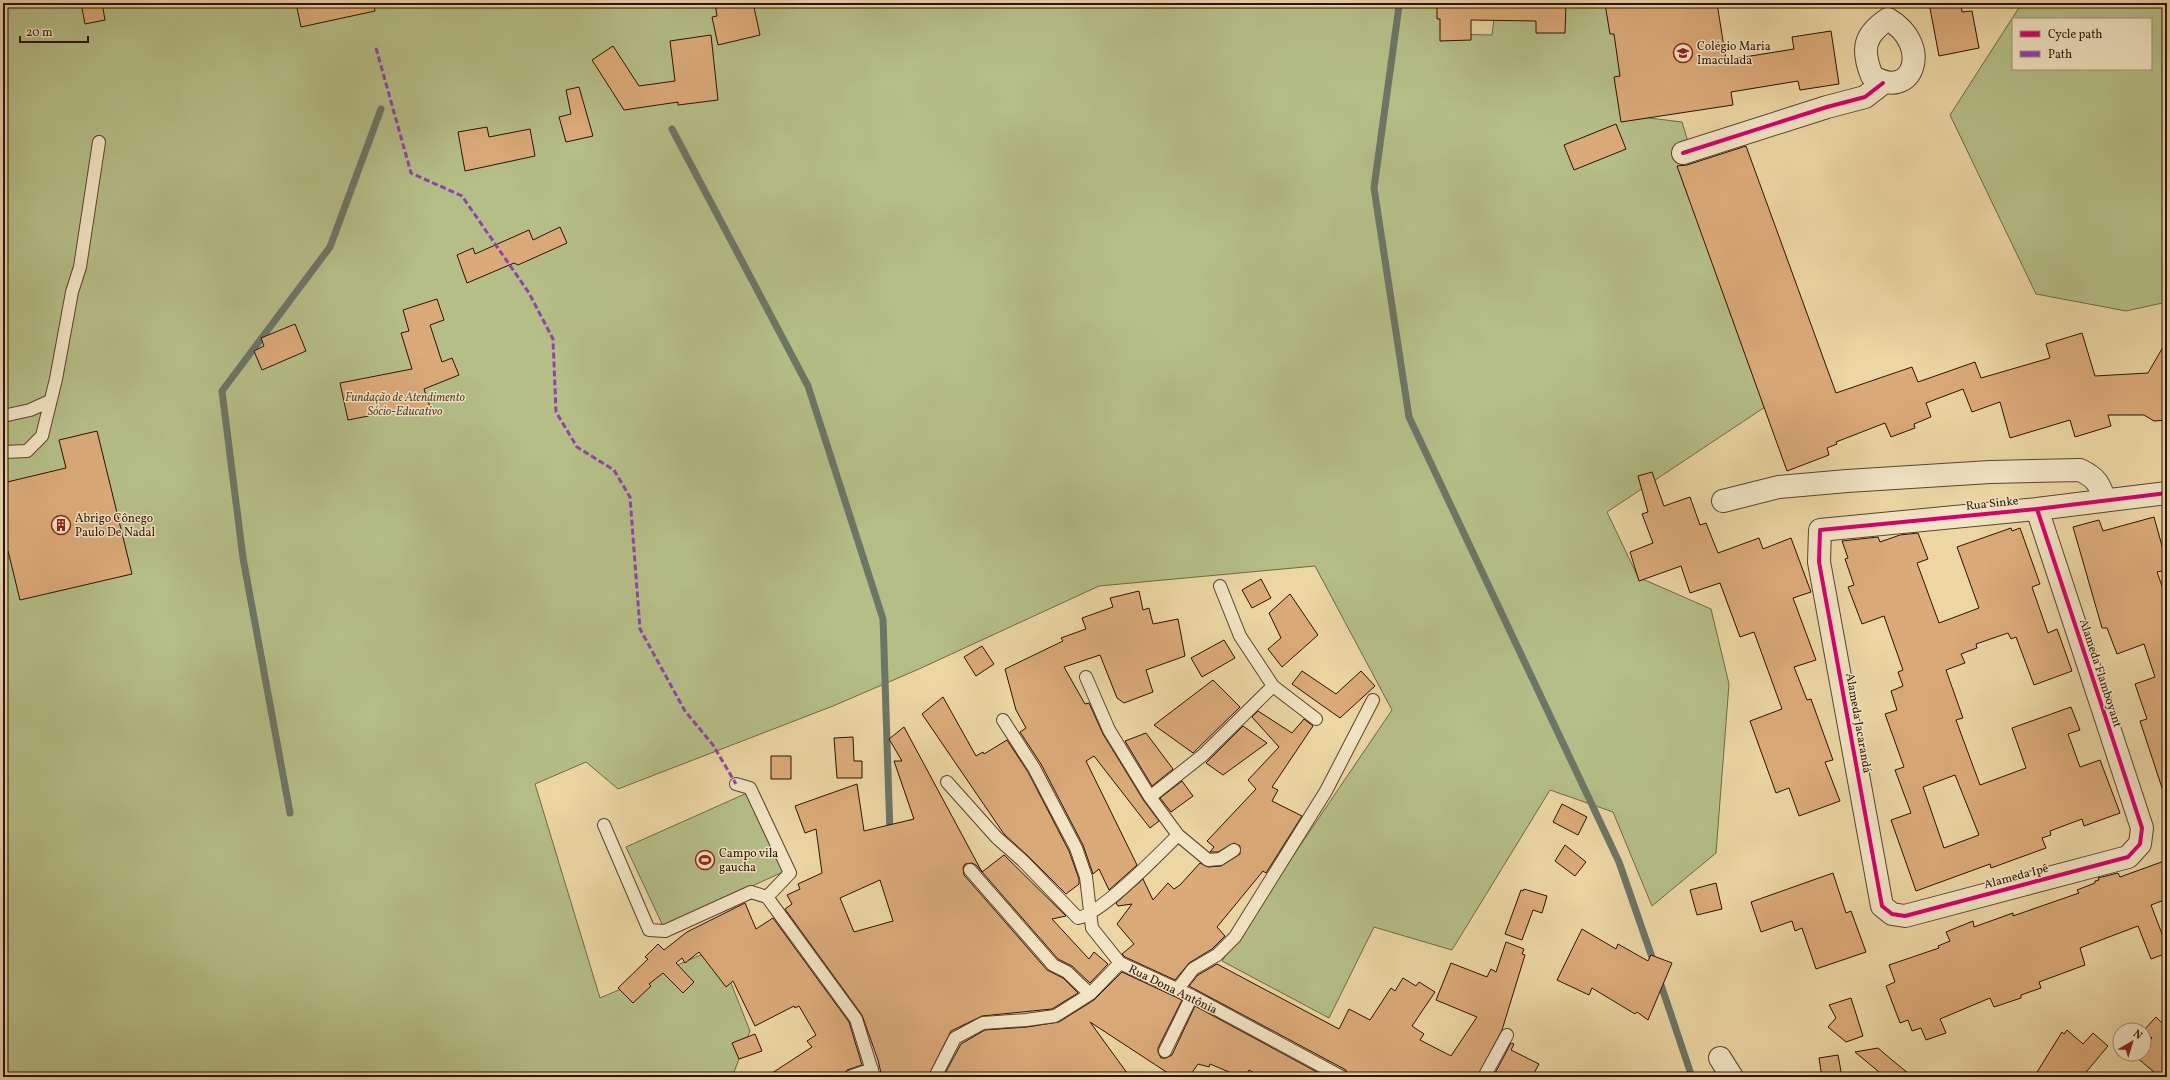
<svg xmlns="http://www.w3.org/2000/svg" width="2170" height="1080" viewBox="0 0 2170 1080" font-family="Vollkorn,serif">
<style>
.green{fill:#b5be87;stroke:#716746;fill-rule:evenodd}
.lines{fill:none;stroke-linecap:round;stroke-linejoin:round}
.stream{stroke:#6d7566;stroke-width:7}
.building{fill:#dbaa79;stroke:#2d1005;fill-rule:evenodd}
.service-casing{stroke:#5c422d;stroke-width:14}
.minor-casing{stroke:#5c422d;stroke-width:24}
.service{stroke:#f2e4c4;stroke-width:12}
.minor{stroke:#f2e4c4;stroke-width:22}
.quiet{stroke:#8e44ad;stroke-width:3;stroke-dasharray:6 3;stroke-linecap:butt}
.cycleway-casing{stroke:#f2e4c4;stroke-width:6}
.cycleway{stroke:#d6006c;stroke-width:4}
.labels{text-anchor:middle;stroke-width:3;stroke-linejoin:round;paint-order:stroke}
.poi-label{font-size:12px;fill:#2d1005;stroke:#f2e4c4;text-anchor:start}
.park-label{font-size:12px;font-style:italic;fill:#56442c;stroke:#f2e4c4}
.street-label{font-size:12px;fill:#2d1005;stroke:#f2e4c4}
</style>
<rect width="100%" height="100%" fill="#ebd6a4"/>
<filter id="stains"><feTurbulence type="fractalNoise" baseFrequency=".005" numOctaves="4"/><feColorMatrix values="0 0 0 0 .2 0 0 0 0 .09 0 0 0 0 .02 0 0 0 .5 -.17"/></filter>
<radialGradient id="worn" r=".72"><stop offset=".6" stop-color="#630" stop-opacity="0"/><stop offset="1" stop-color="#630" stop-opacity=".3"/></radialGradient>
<!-- green -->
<path class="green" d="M 3,3 L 1217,3 L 1222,5 L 1229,3 L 1443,3 L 1444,34 L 1492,35 L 1496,3 L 1616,3 L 1641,117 L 1682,122 L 1768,405 L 1607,512 L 1638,577 L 1711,609 L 1729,684 L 1716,853 L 1652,906 L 1613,812 L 1550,790 L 1452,950 L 1374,927 L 1329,1018 L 1222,961 L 1392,710 L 1315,566 L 1099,586 L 919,669 L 833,706 L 618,789 L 586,762 L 535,784 L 600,998 L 717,948 L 750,1031 L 732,1077 L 3,1077 Z
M 2022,3 L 2167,3 L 2167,302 L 2126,311 L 2036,294 L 1950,115 ZM 2013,19 L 2151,19 L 2151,69 L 2013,69 Z
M 747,793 L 783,872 L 663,926 L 626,847 Z"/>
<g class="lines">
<!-- stream -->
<path class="stream" d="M 1399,6 L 1374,188 L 1409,417 L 1619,862 L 1654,963
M 672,129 L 808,386 L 883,619 L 890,834
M 290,813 L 243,558 L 222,391 L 330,247 L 381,109
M 1659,979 L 1692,1077"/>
</g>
<!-- building -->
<path class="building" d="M 81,3 L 102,3 L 105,20 L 85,24 Z
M 296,3 L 374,3 L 375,11 L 301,27 Z
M 715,3 L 753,3 L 760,35 L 718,45 L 712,17 L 717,16 Z
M 1437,3 L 1566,3 L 1565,33 L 1536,33 L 1536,21 L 1471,20 L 1471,40 L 1440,41 L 1440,19 L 1437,19 Z
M 1617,3 L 1717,3 L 1726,60 L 1794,49 L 1792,37 L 1831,31 L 1839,84 L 1800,90 L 1798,81 L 1731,92 L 1733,105 L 1621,122 L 1614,77 L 1620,76 L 1614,34 L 1610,34 L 1605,4 Z
M 1929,3 L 1961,3 L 1962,12 L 1972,11 L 1979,48 L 1939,56 Z
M 711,35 L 718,100 L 678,105 L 678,102 L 624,110 L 592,60 L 613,46 L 639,86 L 675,81 L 670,41 Z
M 579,87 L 593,136 L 566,142 L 559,117 L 571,114 L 566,90 Z
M 1616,124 L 1626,149 L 1574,170 L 1564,145 Z
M 487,127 L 489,137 L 530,129 L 535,156 L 465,171 L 458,132 Z
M 1746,146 L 1836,393 L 1912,367 L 1918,382 L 1975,362 L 1981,378 L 2050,358 L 2046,344 L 2082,333 L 2095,376 L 2148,373 L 2167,340 L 2167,420 L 2154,421 L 2144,415 L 2108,415 L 2111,426 L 2075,437 L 2070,420 L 2010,438 L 2000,402 L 1972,412 L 1963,389 L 1926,403 L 1931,417 L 1914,424 L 1915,428 L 1891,437 L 1885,423 L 1836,442 L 1837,444 L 1827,448 L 1829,455 L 1787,471 L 1677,166 L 1687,165 Z
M 560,227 L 567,243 L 518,265 L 514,263 L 467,283 L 457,255 L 473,248 L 475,254 L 529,230 L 533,240 Z
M 437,299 L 444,320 L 430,325 L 442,362 L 452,358 L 459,375 L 424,389 L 430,407 L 410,413 L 409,408 L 348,420 L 340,383 L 412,369 L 401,333 L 409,331 L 403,310 Z
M 295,324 L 306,351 L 262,370 L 254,351 L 264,346 L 261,338 Z
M 97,431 L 132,574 L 20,600 L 8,551 L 3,552 L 3,483 L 66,468 L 59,440 Z
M 1652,472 L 1664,506 L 1690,497 L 1700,525 L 1706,523 L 1718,553 L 1759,538 L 1763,549 L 1791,538 L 1811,592 L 1793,598 L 1816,660 L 1794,667 L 1807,700 L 1811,699 L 1833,760 L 1825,762 L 1840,801 L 1799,816 L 1789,788 L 1776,793 L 1750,721 L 1782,709 L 1754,632 L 1740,637 L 1720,583 L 1690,593 L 1681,566 L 1639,581 L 1630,552 L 1653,543 L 1642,514 L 1648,512 L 1638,476 Z
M 2154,517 L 2167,564 L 2167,570 L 2157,572 L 2167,600 L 2167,793 L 2164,794 L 2140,721 L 2147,719 L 2135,684 L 2155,677 L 2144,644 L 2117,654 L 2107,628 L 2102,628 L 2073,527 L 2099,520 L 2103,531 Z
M 2011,528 L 2012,531 L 2020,528 L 2040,584 L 2032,587 L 2048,633 L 2057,629 L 2072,671 L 2034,685 L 2016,637 L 2011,639 L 2008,633 L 1976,644 L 1977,648 L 1961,654 L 1965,663 L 1946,670 L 1963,718 L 1956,720 L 1980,785 L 2026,768 L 2012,728 L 2071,707 L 2080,730 L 2068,734 L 2080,767 L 2100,760 L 2120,813 L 2084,826 L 2082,819 L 2050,831 L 2051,835 L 2042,838 L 2046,848 L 1991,868 L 1990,864 L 1916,891 L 1891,820 L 1911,813 L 1895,770 L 1904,767 L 1885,714 L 1897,710 L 1891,691 L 1903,686 L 1898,672 L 1903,670 L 1884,616 L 1862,624 L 1848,587 L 1854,585 L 1845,559 L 1848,558 L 1842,541 L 1878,537 L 1880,542 L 1900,535 L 1918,533 L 1928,559 L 1917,563 L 1939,623 L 1979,608 L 1957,547 ZM 1955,775 L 1979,835 L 1944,848 L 1923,787 Z
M 1261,579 L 1271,598 L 1252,608 L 1242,590 Z
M 1139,591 L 1143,610 L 1149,608 L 1153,624 L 1178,619 L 1185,656 L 1146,670 L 1153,692 L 1124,703 L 1117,698 L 1100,655 L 1064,667 L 1085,704 L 1089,703 L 1103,734 L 1144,801 L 1159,821 L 1150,828 L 1094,756 L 1086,761 L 1137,865 L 1109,890 L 1099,869 L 1093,874 L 1083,845 L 1041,764 L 1020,732 L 1026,728 L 1016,710 L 1005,669 L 1063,641 L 1061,638 L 1086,629 L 1082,618 L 1113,607 L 1110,598 Z
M 1290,594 L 1318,635 L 1282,667 L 1268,649 L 1281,638 L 1269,613 Z
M 1224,640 L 1235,658 L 1202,677 L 1191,658 Z
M 982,646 L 994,664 L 976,676 L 964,657 Z
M 1302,671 L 1336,694 L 1361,671 L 1375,686 L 1340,718 L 1292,684 Z
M 1213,680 L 1240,707 L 1193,753 L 1154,725 Z
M 943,697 L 976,756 L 983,752 L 984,754 L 1007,740 L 1028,772 L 1069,851 L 1079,879 L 1079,884 L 1066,894 L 1028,856 L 1004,834 L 922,714 Z
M 1258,711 L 1292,733 L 1304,719 L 1313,726 L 1272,787 L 1278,790 L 1272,801 L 1302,816 L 1266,873 L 1263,871 L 1217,927 L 1225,936 L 1212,949 L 1189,963 L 1175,980 L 1125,957 L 1122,954 L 1134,944 L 1117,924 L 1132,904 L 1118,906 L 1116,903 L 1143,879 L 1153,900 L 1168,883 L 1174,889 L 1180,885 L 1200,863 L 1208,867 L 1221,866 L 1240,854 L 1240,846 L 1234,843 L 1218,852 L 1210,852 L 1214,847 L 1207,841 L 1256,789 L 1248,780 L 1279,747 L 1252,717 Z
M 1243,726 L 1267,743 L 1223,775 L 1206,763 Z
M 904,727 L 982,872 L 1004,855 L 1066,916 L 1052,919 L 1089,959 L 1094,952 L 1108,964 L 1090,983 L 1072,966 L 1058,959 L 976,865 L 972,863 L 965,864 L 963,868 L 964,875 L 1047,970 L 1063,978 L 1078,993 L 1052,1009 L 982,1016 L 951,1031 L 928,1077 L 882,1077 L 878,1060 L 862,1015 L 785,909 L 792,904 L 787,895 L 800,889 L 798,884 L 822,873 L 816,829 L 805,833 L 795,806 L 857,784 L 864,831 L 914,819 L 894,761 L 902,761 L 889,739 ZM 880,880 L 893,921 L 854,932 L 840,898 Z
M 1146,733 L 1173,769 L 1152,786 L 1125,741 Z
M 853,737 L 854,761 L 862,761 L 862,778 L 837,778 L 834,738 Z
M 771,756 L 791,756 L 791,779 L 771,779 Z
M 1182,781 L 1193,796 L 1171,812 L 1160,798 Z
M 1562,804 L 1587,817 L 1578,835 L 1553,822 Z
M 1565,845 L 1586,862 L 1575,876 L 1555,861 Z
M 2167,860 L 2167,899 L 2151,905 L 2167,947 L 2167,953 L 2151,959 L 2138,926 L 2080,948 L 2085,965 L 2039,982 L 2041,988 L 2021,995 L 2021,998 L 1994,1007 L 1990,998 L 1940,1019 L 1946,1033 L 1926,1040 L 1921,1028 L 1912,1031 L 1908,1020 L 1900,1023 L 1886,986 L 1895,982 L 1889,965 L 1939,948 L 1938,946 L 1950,941 L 1946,932 L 1973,921 L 1974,927 L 2013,913 L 2013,916 L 2079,893 L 2077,890 L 2095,883 L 2095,881 L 2099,880 L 2098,878 L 2118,873 L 2120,877 Z
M 1833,873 L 1846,913 L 1851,911 L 1866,952 L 1816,969 L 1802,928 L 1795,931 L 1792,921 L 1761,932 L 1751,902 Z
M 1716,883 L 1722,909 L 1697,915 L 1690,890 Z
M 1524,889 L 1547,896 L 1542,913 L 1533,910 L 1522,940 L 1505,934 L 1521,890 L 1523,891 Z
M 745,903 L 756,929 L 773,918 L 849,1022 L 862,1065 L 847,1070 L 843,1076 L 836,1077 L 766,1077 L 812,1047 L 807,1041 L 816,1035 L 799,1006 L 795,1008 L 794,1006 L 755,1026 L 733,981 L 726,987 L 699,952 L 685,963 L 682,958 L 676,963 L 694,982 L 683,993 L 663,973 L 649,984 L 651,986 L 633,1003 L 618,988 L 648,959 L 645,957 L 658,944 L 664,950 L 687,932 Z
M 1582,929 L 1616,949 L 1618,944 L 1648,961 L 1651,955 L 1672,963 L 1648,1020 L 1637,1012 L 1635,1014 L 1592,988 L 1589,995 L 1557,980 Z
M 1506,942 L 1524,949 L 1522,954 L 1525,955 L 1502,1030 L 1477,1077 L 1349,1077 L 1346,1070 L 1189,986 L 1198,975 L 1217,964 L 1339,1029 L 1349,1009 L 1370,1020 L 1391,988 L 1395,991 L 1403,978 L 1416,986 L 1419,982 L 1435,992 L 1412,1026 L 1424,1034 L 1420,1040 L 1451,1056 L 1477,1017 L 1436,1000 L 1451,963 L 1487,977 L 1491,969 L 1496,972 Z
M 1122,972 L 1182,1000 L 1158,1048 L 1158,1052 L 1161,1058 L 1166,1058 L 1172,1055 L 1195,1006 L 1326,1077 L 1261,1077 L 1249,1070 L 1245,1077 L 1241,1077 L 1210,1064 L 1209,1067 L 1198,1064 L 1189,1077 L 1174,1077 L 1090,1022 L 1130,1077 L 943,1077 L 961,1044 L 985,1030 L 1027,1027 L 1059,1022 L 1094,1000 Z
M 1851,998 L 1863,1036 L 1846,1042 L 1828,1027 L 1836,1018 L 1829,1005 Z
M 2156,1017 L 2164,1025 L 2167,1022 L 2167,1077 L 2160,1077 L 2135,1056 L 2144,1054 L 2144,1046 L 2152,1038 L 2144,1030 Z
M 2067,1030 L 2083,1044 L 2093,1033 L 2108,1046 L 2082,1077 L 2034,1077 L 2062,1032 L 2064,1034 Z
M 755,1034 L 762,1051 L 739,1059 L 732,1043 Z
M 1511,1043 L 1514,1044 L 1511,1050 L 1539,1064 L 1532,1077 L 1493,1077 Z
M 1878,1048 L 1892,1060 L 1913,1077 L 1885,1077 L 1855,1052 Z
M 1838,1055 L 1842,1077 L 1822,1077 L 1819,1058 Z"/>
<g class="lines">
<defs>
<path id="service" d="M 3,416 L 30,410 L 50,401
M 3,452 L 27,451 L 42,436 L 56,379 L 72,292 L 80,267 L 99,142
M 1220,586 L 1240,636 L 1273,686 L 1316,719
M 1003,720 L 1034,768 L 1076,848 L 1086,877 L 1092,928 L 1120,963 L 1192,996 L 1342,1077
M 947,782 L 997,838 L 1023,861 L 1078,918 C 1102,913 1158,855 1178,835 L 1150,797 L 1109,730 L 1086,677
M 736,784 L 750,788 L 790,873 L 767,897
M 1150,797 L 1203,755 L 1273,686
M 604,825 L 649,930 L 665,931 L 751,892 L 767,897 L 856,1019 L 874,1077
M 1178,835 L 1208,860 L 1220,859 L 1234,850
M 970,870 L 1053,965 L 1067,972 L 1090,994
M 1177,990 L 1193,969 L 1217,955 L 1235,937 L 1326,791 L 1373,700
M 1165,1051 L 1192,996
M 850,1077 L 872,1069
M 935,1077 L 955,1038 L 983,1023 L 1026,1020 L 1055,1016 L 1090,994 L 1120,963
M 1484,1077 L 1507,1035"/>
<path id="minor" d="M 1888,19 C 1933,45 1913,102 1872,76 C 1861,49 1864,35 1888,19 Z
M 1683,153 L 1827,107 L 1865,97 L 1883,83
M 1723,501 L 1779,487 L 1847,481 L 1990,472 L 2080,470 C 2097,478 2099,484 2105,500
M 2037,509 L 2142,828 L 2140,844 L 2128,857 L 1905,916 L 1892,914 L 1882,906 L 1819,562 L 1820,530 L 2037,509 L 2167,493
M 1720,1058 L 1732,1077"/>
</defs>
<!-- service casing -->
<use href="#service" class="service-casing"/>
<!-- minor casing -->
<use href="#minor" class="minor-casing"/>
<!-- service -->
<use href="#service" class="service"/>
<!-- minor -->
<use href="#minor" class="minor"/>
<!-- quiet -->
<path class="quiet" d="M 376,48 L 411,173 L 462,196 L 529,293 L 553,339 L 556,412 L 577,447 L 614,470 L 630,497 L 640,629 L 685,711 L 713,745 L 736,784"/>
<defs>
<path id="cycleway" d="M 1683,153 L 1827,107 L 1865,97 L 1883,83
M 2037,509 L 2142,828 L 2140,844 L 2128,857 L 1905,916 L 1892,914 L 1882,906 L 1819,562 L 1820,530 L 2037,509 L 2167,493"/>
</defs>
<!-- cycleway casing -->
<use href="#cycleway" class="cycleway-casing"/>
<!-- cycleway -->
<use href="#cycleway" class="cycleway"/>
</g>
<!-- icons -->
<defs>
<symbol id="school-ring" viewBox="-11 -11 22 22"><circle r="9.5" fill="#f2e4c4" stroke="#8f2418" stroke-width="1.5"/><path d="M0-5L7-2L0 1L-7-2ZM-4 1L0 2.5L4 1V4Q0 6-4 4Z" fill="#8f2418"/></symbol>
<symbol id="building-ring" viewBox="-11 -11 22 22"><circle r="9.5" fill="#f2e4c4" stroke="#8f2418" stroke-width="1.5"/><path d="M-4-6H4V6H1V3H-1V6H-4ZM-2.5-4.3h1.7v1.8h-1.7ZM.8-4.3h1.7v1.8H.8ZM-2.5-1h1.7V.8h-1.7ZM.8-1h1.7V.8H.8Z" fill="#8f2418"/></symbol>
<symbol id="stadium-ring" viewBox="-11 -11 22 22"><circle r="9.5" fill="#f2e4c4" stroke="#8f2418" stroke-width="1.5"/><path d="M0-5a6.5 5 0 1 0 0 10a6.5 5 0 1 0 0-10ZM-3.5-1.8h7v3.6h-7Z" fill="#8f2418"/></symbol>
</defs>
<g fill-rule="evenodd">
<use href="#school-ring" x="1672" y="42" width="22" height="22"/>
<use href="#building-ring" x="50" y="514" width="22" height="22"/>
<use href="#stadium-ring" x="694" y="849" width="22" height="22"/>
</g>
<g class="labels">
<!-- poi labels -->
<g class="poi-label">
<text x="1697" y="50">Colégio Maria<tspan x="1697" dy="14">Imaculada</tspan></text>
<text x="75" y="522">Abrigo Cônego<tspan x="75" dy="14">Paulo De Nadal</tspan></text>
<text x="719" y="857">Campo vila<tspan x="719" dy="14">gaucha</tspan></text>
</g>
<!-- park labels -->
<g class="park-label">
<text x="405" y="401">Fundação de Atendimento<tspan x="405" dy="14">Sócio-Educativo</tspan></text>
</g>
<!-- street labels -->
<g class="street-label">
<text transform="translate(1992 503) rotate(-6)" y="4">Rua Sinke</text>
<text transform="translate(2101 673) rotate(72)" y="4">Alameda Flamboyant</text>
<text transform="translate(1859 723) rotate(80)" y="4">Alameda Jacarandá</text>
<text transform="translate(2016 876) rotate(-15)" y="4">Alameda Ipê</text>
<text transform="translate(1173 989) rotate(26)" y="4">Rua Dona Antônia</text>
</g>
</g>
<!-- margin -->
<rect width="2170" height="1080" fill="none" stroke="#ebd6a4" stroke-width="16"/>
<rect x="4" y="4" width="2162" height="1072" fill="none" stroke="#2d1005" stroke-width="2"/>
<rect x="8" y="8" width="2154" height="1064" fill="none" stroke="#2d1005"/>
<!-- legend -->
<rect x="2012" y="18" width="140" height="52" fill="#f2e4c4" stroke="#a38f78"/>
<rect x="2020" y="31" width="20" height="6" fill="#d6006c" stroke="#a38f78"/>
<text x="2048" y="38" font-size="12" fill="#2d1005">Cycle path</text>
<rect x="2020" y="51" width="20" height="6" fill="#8e44ad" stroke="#a38f78"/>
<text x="2048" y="58" font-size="12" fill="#2d1005">Path</text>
<!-- north arrow -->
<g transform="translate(2132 1042) rotate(38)"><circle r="19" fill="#f2e4c4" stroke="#a38f78"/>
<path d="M0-3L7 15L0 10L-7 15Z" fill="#8f2418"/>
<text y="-6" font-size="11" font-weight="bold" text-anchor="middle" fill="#2d1005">N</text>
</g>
<!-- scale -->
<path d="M20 36v6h68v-6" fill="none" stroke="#2d1005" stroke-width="2"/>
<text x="26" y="36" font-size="12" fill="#2d1005" stroke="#f2e4c4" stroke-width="3" paint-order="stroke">20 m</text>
<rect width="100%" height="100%" filter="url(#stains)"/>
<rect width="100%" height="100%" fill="url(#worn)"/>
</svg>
